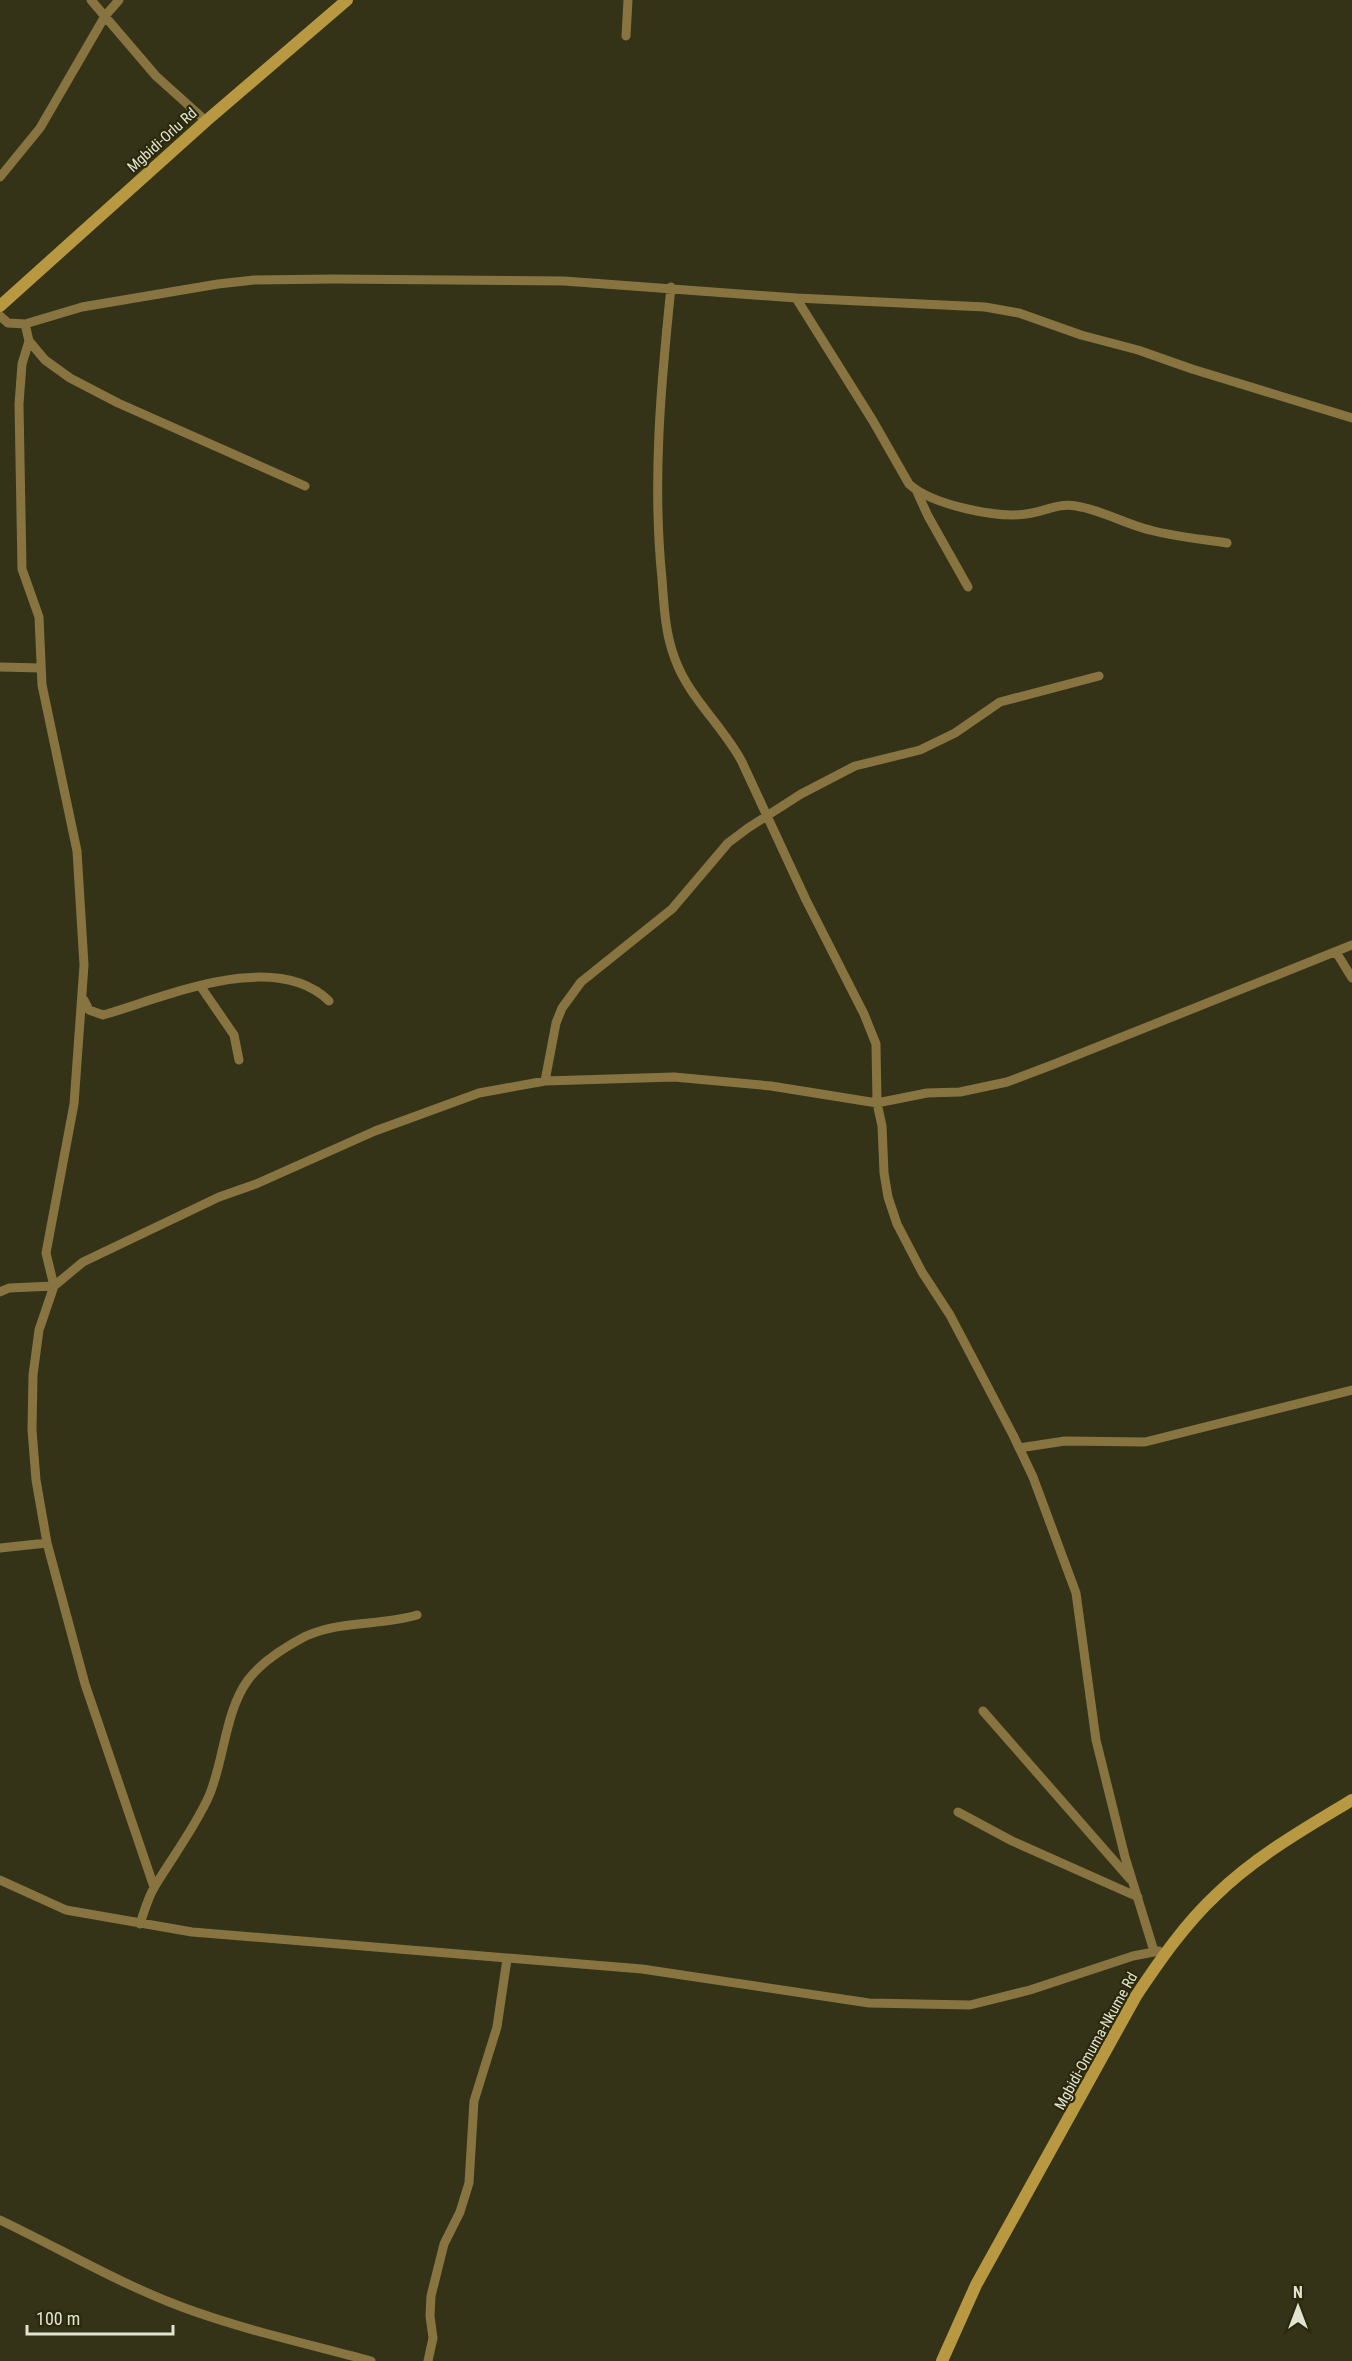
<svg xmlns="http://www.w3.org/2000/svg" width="1352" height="2361" viewBox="0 0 1352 2361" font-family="'Roboto Condensed',sans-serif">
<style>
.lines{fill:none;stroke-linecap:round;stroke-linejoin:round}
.street{stroke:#887441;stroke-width:9}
.secondary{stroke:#b99842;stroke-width:12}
.labels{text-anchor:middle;stroke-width:4.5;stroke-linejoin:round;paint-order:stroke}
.street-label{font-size:15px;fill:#e3e3d2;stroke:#2a290c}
</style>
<rect width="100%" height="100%" fill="#343317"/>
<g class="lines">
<!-- street -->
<path class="street" d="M 91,0 L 156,76 L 206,121
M 626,36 L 628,0
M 0,177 L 40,128 L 105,16 L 119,0
M 671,287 C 661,384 652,481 662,579 C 664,606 665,633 675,659 C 689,698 723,726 742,762 L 806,900 L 864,1014 L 876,1044 L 877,1103 L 882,1126 L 884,1173 L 888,1197 L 897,1224 L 922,1272 L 950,1315 L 1013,1435 L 1033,1477 L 1076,1593 L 1096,1740 L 1125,1857 L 1154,1951
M 796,298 L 873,421 L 909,484 C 932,505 1001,520 1032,513 C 1048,510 1059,503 1076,506 C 1102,510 1125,524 1150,530 C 1176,537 1202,539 1227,543
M 0,316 L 8,323 L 25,324 L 82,307 L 218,284 L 254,280 L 333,279 L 564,281 L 796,298 L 985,307 L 1019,313 L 1081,335 L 1138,350 L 1192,369 L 1352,418
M 25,324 L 29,341 L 45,360 L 70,378 L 118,403 L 305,486
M 29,341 L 22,364 L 19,404 L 22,569 L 39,617 L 42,685 L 77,851 L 84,965 L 74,1104 L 46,1253 L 54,1286 L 39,1330 L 33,1375 L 32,1430 L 36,1480 L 47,1543 L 85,1684 L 154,1887
M 917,492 L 928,516 L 968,587
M 0,667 L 41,668
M 1336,952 L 1352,978
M 201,987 L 234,1035 L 239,1060
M 84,1000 L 89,1010 L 103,1015 C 166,997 274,948 329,1001
M 545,1081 L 556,1023 L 562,1008 L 581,982 L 672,909 L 728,843 L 748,828 L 801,794 L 855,766 L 920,750 L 955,733 L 1000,702 L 1099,676
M 0,1292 L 9,1288 L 54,1286 L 83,1262 L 219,1197 L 256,1184 L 375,1131 L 479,1093 L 545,1081 L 674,1077 L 771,1086 L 877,1103 L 927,1093 L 960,1092 L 1007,1082 L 1052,1065 L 1352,945
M 1019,1448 L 1065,1441 L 1145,1442 L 1352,1390
M 0,1548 L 47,1543
M 983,1711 L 1130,1879
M 958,1812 L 1012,1841 L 1138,1897
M 0,1880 L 66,1910 L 192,1932 L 642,1969 L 869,2003 L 970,2005 L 1030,1990 L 1133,1956 L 1159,1951
M 140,1924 C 144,1912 148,1897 155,1886 C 173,1856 194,1829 209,1796 C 224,1761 225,1711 248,1680 C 262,1661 285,1647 306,1636 C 342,1620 380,1626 417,1615
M 0,2220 C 61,2249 118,2283 182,2307 C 244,2330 308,2344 371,2361
M 428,2361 L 433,2338 L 430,2316 L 431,2296 L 444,2244 L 460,2212 L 469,2183 L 474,2101 L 497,2027 L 507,1959"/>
<!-- secondary -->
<path class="secondary" d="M 0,306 L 206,121 L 347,0
M 942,2361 L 976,2285 L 1136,1996 C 1160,1960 1185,1924 1216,1895 C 1255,1857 1305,1828 1352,1800"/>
</g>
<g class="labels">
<!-- street labels -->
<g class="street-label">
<text transform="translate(162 140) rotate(-42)" y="5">Mgbidi-Orlu Rd</text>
<text transform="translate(1096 2041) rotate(-61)" y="5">Mgbidi-Omuma-Nkume Rd</text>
</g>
</g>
<!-- north arrow -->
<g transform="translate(1298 2307)" stroke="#2a290c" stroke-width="4.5" paint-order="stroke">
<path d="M0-4.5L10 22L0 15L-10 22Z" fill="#e3e3d2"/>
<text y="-9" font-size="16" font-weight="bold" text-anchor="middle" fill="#e3e3d2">N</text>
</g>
<!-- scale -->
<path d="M27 2325v9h146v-9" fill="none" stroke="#e3e3d2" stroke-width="3"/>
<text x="36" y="2325" font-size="18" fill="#e3e3d2" stroke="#2a290c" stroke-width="4.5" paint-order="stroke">100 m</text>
</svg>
